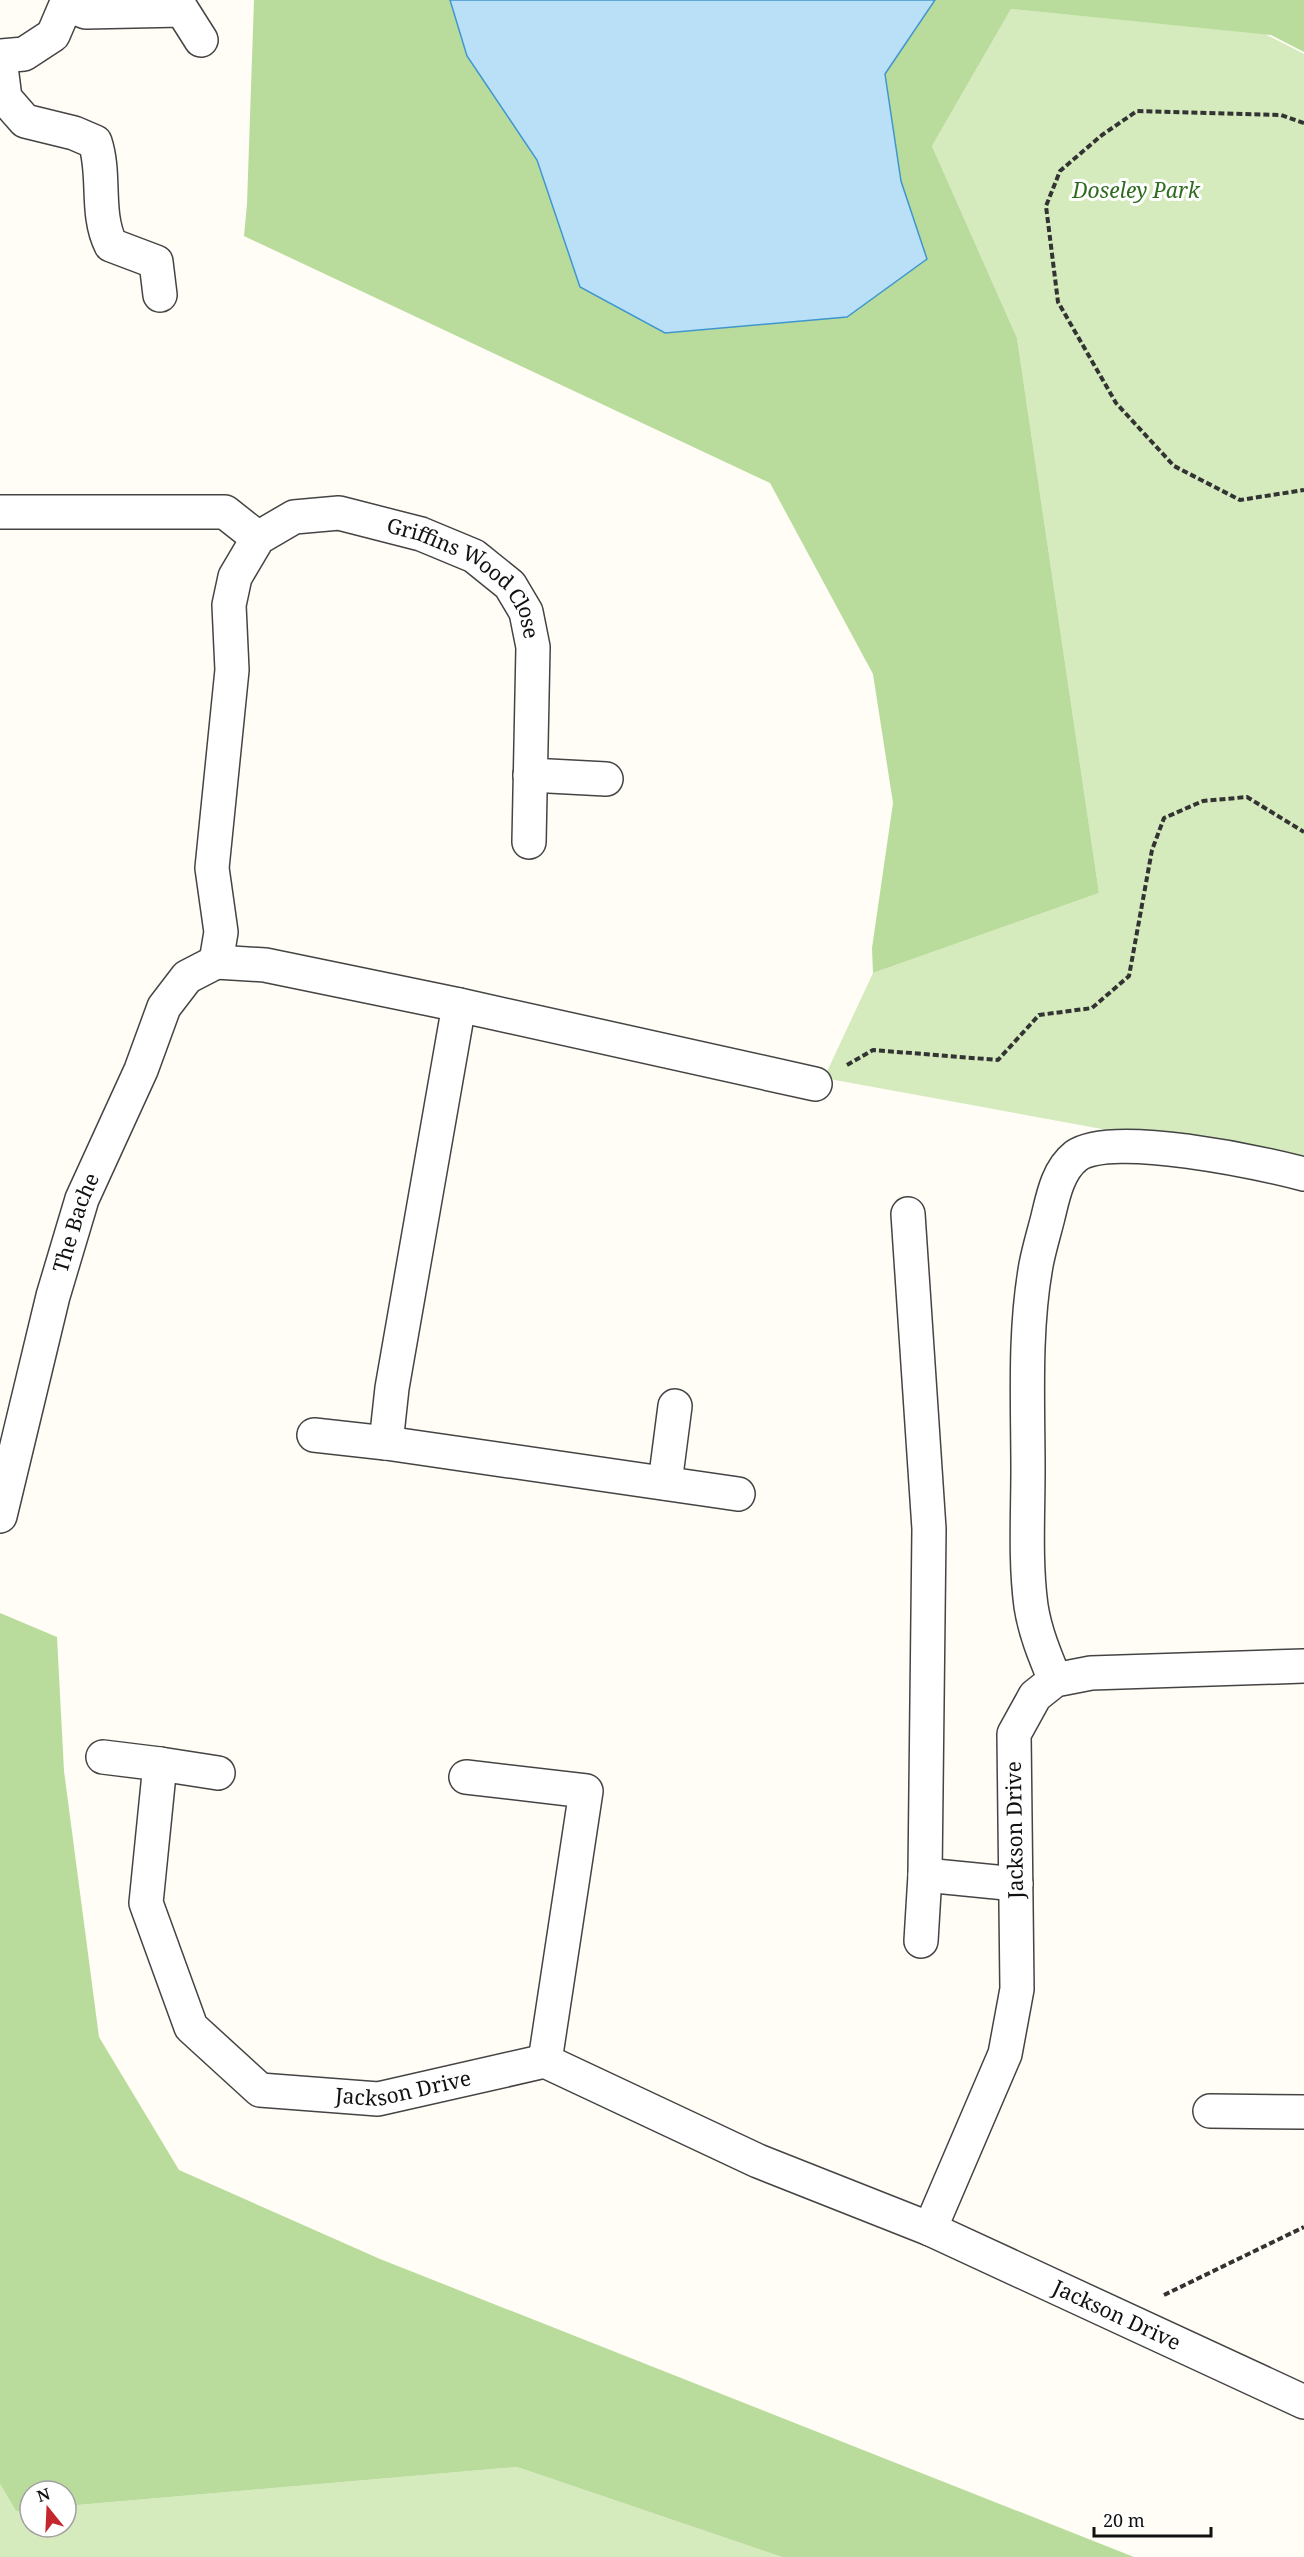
<svg xmlns="http://www.w3.org/2000/svg" width="1304" height="2557" viewBox="0 0 1304 2557" font-family="'Noto Serif',serif">
<style>
.green{fill:#d5ebbd}
.forest{fill:#b9dc9c}
.water{fill:#b9e0f7;stroke:#3f96cf;stroke-width:1.5}
.lines{fill:none;stroke-linecap:round;stroke-linejoin:round}
.minor-casing{stroke:#444;stroke-width:36}
.path{stroke:#333;stroke-width:4;stroke-dasharray:6 3;stroke-linecap:butt}
.minor{stroke:#fff;stroke-width:33}
.labels{text-anchor:middle;stroke-width:6;stroke-linejoin:round;paint-order:stroke}
.park-label{font-size:21px;font-style:italic;fill:#2f6b1f;stroke:#fff}
.street-label{font-size:21px;fill:#111;stroke:#fff}
</style>
<rect width="100%" height="100%" fill="#fffdf5"/>
<!-- green -->
<path class="green" d="M 1011,9 L 1265,34 L 1304,54 L 1304,1166 L 824,1078 L 873,973 L 1099,893 L 1017,338 L 932,146 Z
M 517,2467 L 782,2557 L 0,2557 L 0,2484 L 16,2511 L 30,2510 L 30,2527 L 66,2527 L 66,2506 Z"/>
<!-- forest -->
<path class="forest" d="M 254,0 L 450,0 L 467,56 L 537,160 L 580,287 L 927,259 L 901,181 L 885,74 L 935,0 L 1304,0 L 1304,52 L 1271,35 L 1011,9 L 932,146 L 1017,338 L 1099,893 L 873,973 L 872,948 L 893,803 L 873,674 L 770,483 L 244,236 L 247,204 Z
M 0,1613 L 57,1637 L 64,1771 L 99,2037 L 179,2170 L 380,2259 L 1134,2557 L 782,2557 L 517,2467 L 66,2506 L 66,2491 L 30,2491 L 30,2510 L 16,2511 L 0,2484 Z"/>
<!-- water -->
<path class="water" d="M 450,0 L 935,0 L 885,74 L 901,181 L 927,259 L 847,317 L 665,333 L 580,287 L 537,160 L 467,56 Z"/>
<g class="lines">
<defs>
<g id="minor">
<path d="M 67,5 L 86,12 L 182,10 L 201,40"/>
<path d="M 0,56 L 24,54 L 53,35 L 68,0"/>
<path d="M 0,59 L 5,98 L 25,121 L 74,133 L 95,142 C 106,175 95,213 111,245 L 156,262 L 160,295"/>
<path d="M 0,512 L 225,512 L 258,538"/>
<path d="M 530,775 L 606,779"/>
<path id="s1" d="M 216,962 L 221,932 L 212,868 L 232,670 L 229,605 L 235,577 L 258,538 L 294,517 L 339,513 L 421,534 L 474,556 L 510,585 L 526,612 L 533,647 L 529,842"/>
<path d="M 216,962 L 265,965 L 459,1005 L 815,1084"/>
<path d="M 908,1214 L 929,1529 L 925,1875 L 1016,1884"/>
<path d="M 314,1435 L 386,1443 L 738,1494"/>
<path d="M 386,1443 L 392,1388 L 459,1005"/>
<path d="M 665,1483 L 675,1406"/>
<path id="s2" d="M 0,1516 L 53,1296 L 82,1199 L 141,1070 L 164,1007 L 187,977 L 216,962"/>
<path d="M 1055,1680 C 1045,1656 1035,1632 1031,1606 C 1025,1561 1028,1515 1028,1470 C 1028,1402 1024,1332 1036,1265 C 1039,1249 1044,1233 1048,1217 C 1053,1196 1058,1170 1076,1156 C 1111,1130 1261,1163 1304,1174"/>
<path id="s3" d="M 103,1757 L 160,1764 L 146,1903 L 191,2027 L 260,2090 L 378,2099 L 545,2061 L 758,2161 L 930,2229 L 1304,2402"/>
<path d="M 160,1764 L 218,1773"/>
<path d="M 466,1777 L 586,1791 L 545,2061"/>
<path d="M 921,1941 L 925,1875"/>
<path d="M 1210,2111 L 1304,2112"/>
<path d="M 930,2229 L 1005,2054 L 1017,1989 L 1014,1734 L 1035,1696 L 1055,1680 L 1091,1673 L 1304,1666"/>
</g>
</defs>
<!-- minor casing -->
<use href="#minor" class="minor-casing"/>
<!-- path -->
<path class="path" d="M 1304,123 L 1281,115 L 1137,111 L 1102,135 L 1060,171 L 1046,206 L 1058,302 L 1116,403 L 1174,466 L 1240,500 L 1304,490
M 847,1065 L 873,1050 L 998,1060 L 1039,1015 L 1092,1008 L 1129,976 L 1152,850 L 1164,818 L 1203,801 L 1247,797 L 1304,832
M 1164,2295 L 1304,2227"/>
<!-- minor -->
<use href="#minor" class="minor"/>
</g>
<g class="labels">
<!-- park labels -->
<g class="park-label">
<text x="1136" y="198">Doseley Park</text>
</g>
<!-- street labels -->
<g class="street-label">
<text dy="7" stroke="none"><textPath href="#s1" startOffset="668">Griffins Wood Close</textPath></text>
<text dy="7" stroke="none"><textPath href="#s2" startOffset="303">The Bache</textPath></text>
<text transform="translate(1015 1830) rotate(-91)" y="7">Jackson Drive</text>
<text dy="7" stroke="none"><textPath href="#s3" startOffset="567">Jackson Drive</textPath></text>
<text dy="7" stroke="none"><textPath href="#s3" startOffset="1338">Jackson Drive</textPath></text>
</g>
</g>
<!-- north arrow -->
<g transform="translate(48 2509) rotate(342)"><circle r="28" fill="#ffffff" stroke="#a0a0a0" stroke-width="1.5"/>
<path d="M0-4.5L10 22L0 15L-10 22Z" fill="#c4262e"/>
<text y="-9" font-size="16" font-weight="bold" text-anchor="middle" fill="#111111">N</text>
</g>
<!-- scale -->
<path d="M1094 2527v9h117v-9" fill="none" stroke="#111111" stroke-width="3"/>
<text x="1103" y="2527" font-size="18" fill="#111111" stroke="#ffffff" stroke-width="4.5" paint-order="stroke">20 m</text>
</svg>
